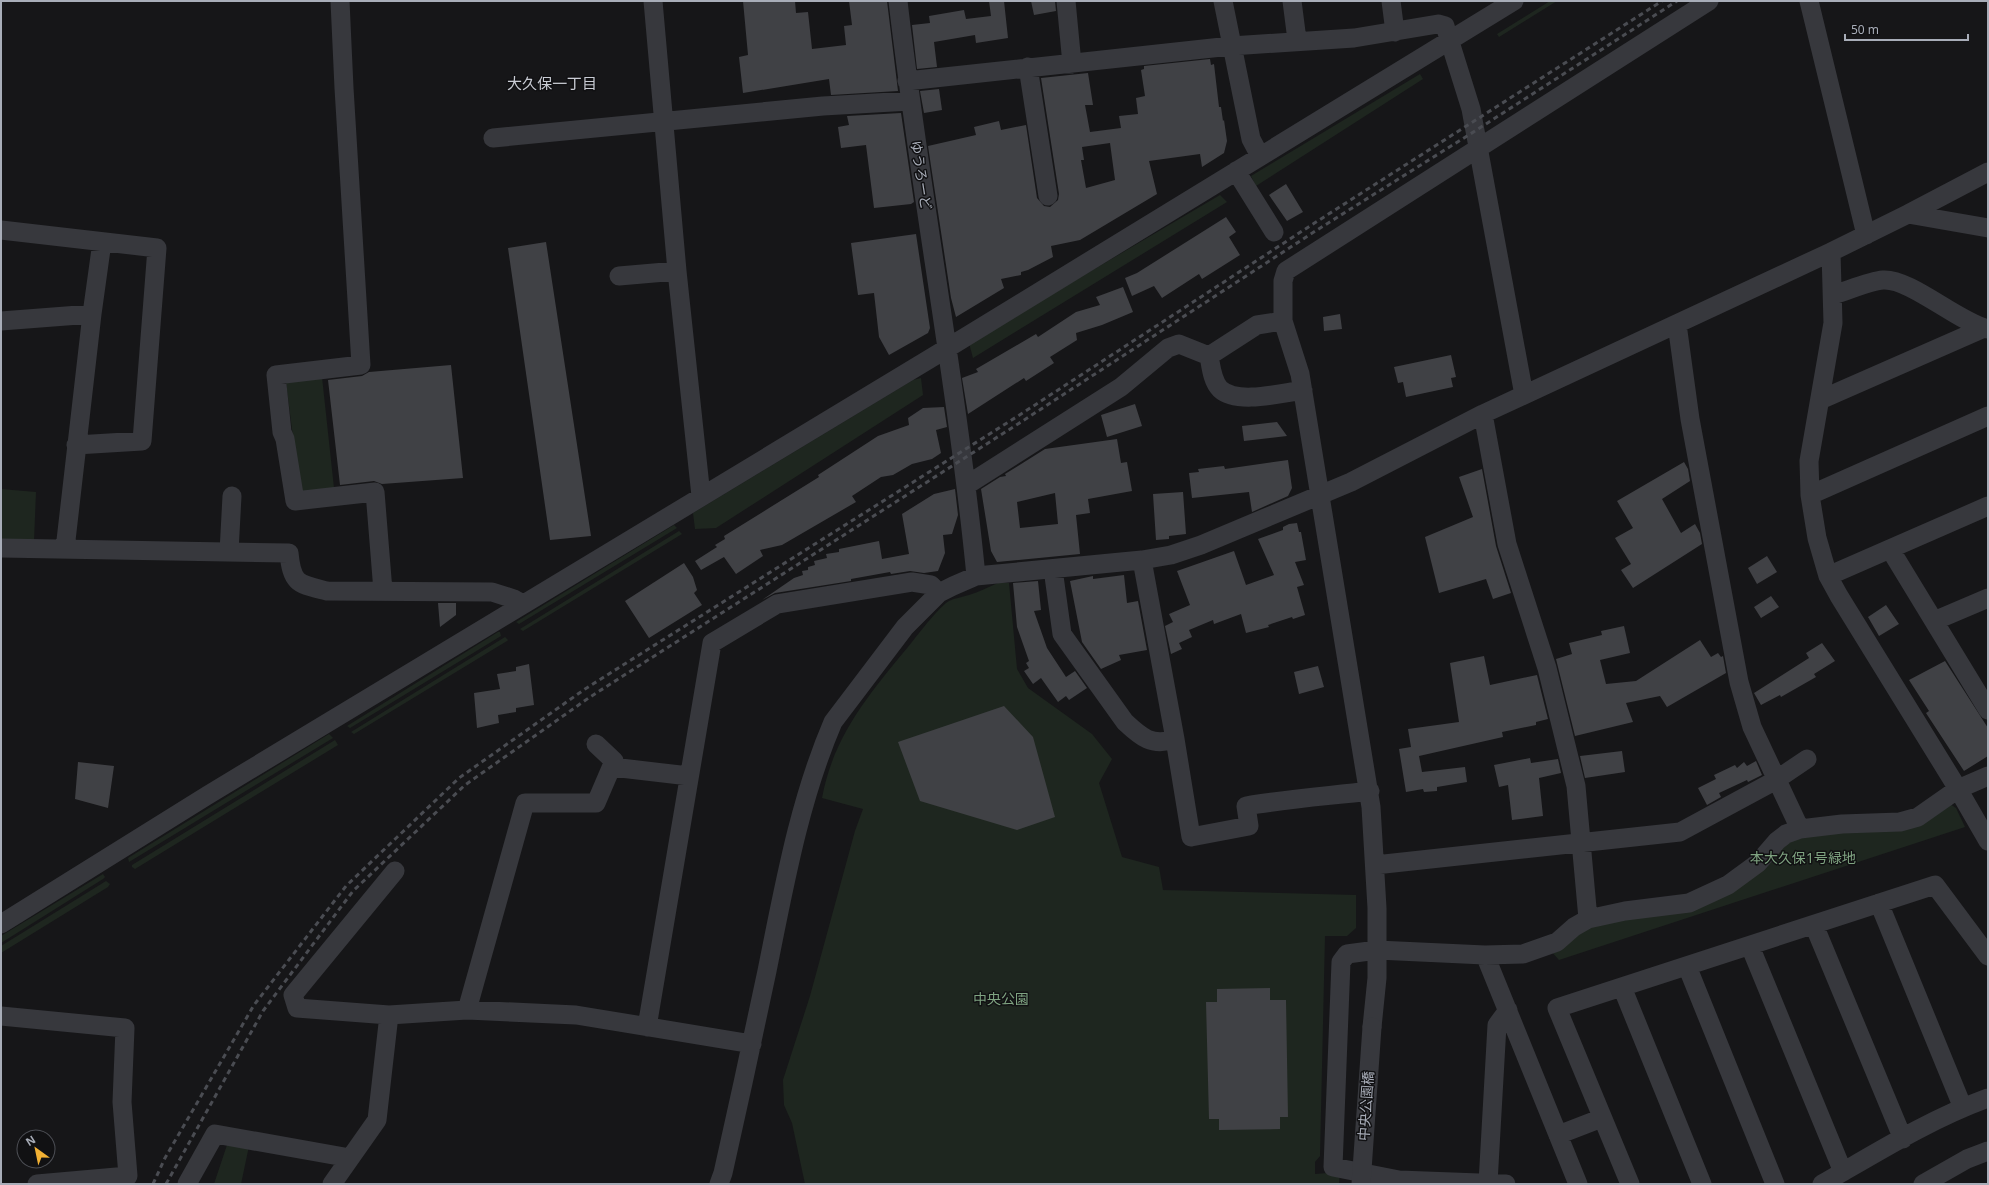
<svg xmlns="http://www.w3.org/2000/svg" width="1989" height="1185" viewBox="0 0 1989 1185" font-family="'Noto Sans','Noto Sans JP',sans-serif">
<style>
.green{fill:#1e261f}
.building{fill:#404145;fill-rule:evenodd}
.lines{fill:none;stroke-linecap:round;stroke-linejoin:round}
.minor{stroke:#37383d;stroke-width:19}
.rail{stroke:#4a4c52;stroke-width:3;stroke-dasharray:5 4;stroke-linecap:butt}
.minor-bridge{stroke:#37383d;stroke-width:19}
.labels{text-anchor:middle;stroke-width:3;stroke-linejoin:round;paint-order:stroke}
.street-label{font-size:14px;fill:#a8adb8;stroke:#111113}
.park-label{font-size:14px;fill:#7fa381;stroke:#111113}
.neighbourhood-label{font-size:15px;fill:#c9ccd4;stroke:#111113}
</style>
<rect width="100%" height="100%" fill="#161618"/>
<!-- green -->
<path class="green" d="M 1550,1 L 1557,1 L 1499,37 L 1497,34 Z
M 1420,74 L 1423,79 L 1256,186 L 1251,176 Z
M 1220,195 L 1227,202 L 973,358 L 969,343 Z
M 322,377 L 334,488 L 300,492 L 286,382 Z
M 921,378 L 923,395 L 716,528 L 695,529 L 693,513 L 913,380 Z
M 1,489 L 36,492 L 34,541 L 1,539 Z
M 674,525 L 677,528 L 519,624 L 516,622 Z
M 679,531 L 682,534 L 523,631 L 520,629 Z
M 998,583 L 1009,583 L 1017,669 L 1028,688 L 1092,734 L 1112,759 L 1099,783 L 1122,857 L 1159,867 L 1163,890 L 1356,895 L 1356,928 L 1347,936 L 1325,936 L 1320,1156 L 1315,1162 L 1315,1174 L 1340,1172 L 1339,1184 L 805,1184 L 792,1123 L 784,1105 L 783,1080 L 810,996 L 855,831 L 863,809 L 822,798 C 834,733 872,691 912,642 C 920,632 939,607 949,601 C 955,598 963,597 969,595 C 979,592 988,587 998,583 Z
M 498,632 L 500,632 L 501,636 L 350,728 L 347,726 Z
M 505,637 L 508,640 L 507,641 L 354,734 L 351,732 Z
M 329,734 L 333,738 L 129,862 L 128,858 Z
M 335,740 L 338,745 L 135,869 L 132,867 L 132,865 Z
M 1950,804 L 1956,808 L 1965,827 L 1559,960 L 1550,950 L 1594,924 L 1691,908 L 1792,838 Z
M 103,874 L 105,877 L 103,879 L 1,943 L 1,936 Z
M 106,881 L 110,884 L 108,887 L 1,953 L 1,946 Z
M 228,1142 L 249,1146 L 241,1184 L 214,1184 Z"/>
<!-- building -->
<path class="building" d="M 743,1 L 795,1 L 796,13 L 808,12 L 812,49 L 846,45 L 844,26 L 852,25 L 849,1 L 887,1 L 898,91 L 831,95 L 829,79 L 743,93 L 739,57 L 748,55 Z
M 989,1 L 1004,1 L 1008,38 L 976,43 L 975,35 L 934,42 L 937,67 L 917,69 L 912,25 L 930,23 L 929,16 L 964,10 L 966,19 L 991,16 Z
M 1031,1 L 1055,1 L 1056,11 L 1034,15 Z
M 1210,59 L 1211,65 L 1214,64 L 1219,107 L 1221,107 L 1223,121 L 1224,120 L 1227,141 L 1224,153 L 1202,167 L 1200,154 L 1149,161 L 1157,194 L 1080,240 L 1051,246 L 1053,257 L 1028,270 L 1021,272 L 1021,275 L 1001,279 L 1004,288 L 956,317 L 951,298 L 928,146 L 976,135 L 974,127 L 999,121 L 1001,130 L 1026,125 L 1037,198 L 1044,206 L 1050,207 L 1058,200 L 1059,194 L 1041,78 L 1088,73 L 1093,105 L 1085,105 L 1090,132 L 1121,128 L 1119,116 L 1138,114 L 1136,98 L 1145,96 L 1141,70 L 1144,69 L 1144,66 ZM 1110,143 L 1115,180 L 1086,188 L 1081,160 L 1084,160 L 1082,147 Z
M 939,89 L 942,110 L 924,113 L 920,91 Z
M 901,113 L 914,202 L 911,204 L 874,208 L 866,145 L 841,148 L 838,127 L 849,125 L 847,116 Z
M 1286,184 L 1303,212 L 1287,221 L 1269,195 Z
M 1226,217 L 1236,232 L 1229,237 L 1240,255 L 1202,279 L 1199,274 L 1162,298 L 1154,286 L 1132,296 L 1125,278 L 1137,273 Z
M 916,234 L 930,328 L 928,333 L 889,355 L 879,337 L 874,293 L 858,295 L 851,243 Z
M 546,242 L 591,536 L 550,540 L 508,248 Z
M 1123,287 L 1133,312 L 1102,325 L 1076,333 L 1077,340 L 1050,357 L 1054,363 L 1026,381 L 1024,378 L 968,414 L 962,378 L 978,372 L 976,369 L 1036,334 L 1038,337 L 1076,312 L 1100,305 L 1096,297 Z
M 1340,314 L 1342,329 L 1324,331 L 1323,317 Z
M 1451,355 L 1456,377 L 1451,378 L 1453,387 L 1406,397 L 1403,382 L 1398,383 L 1394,367 Z
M 451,365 L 463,478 L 382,484 L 374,481 L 340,485 L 328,380 L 362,376 L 369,372 Z
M 1135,404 L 1142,426 L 1107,437 L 1101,415 Z
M 944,407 L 947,427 L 936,430 L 941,453 L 932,459 L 912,464 L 893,475 L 881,477 L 852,496 L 856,502 L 782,545 L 760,550 L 763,556 L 736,574 L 724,557 L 701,570 L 695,561 L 717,547 L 715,545 L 725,539 L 724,536 L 819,477 L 818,475 L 878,436 L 909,425 L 908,418 L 923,408 Z
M 1277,422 L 1287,436 L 1244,441 L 1242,426 Z
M 1117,439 L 1121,463 L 1127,462 L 1132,491 L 1088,499 L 1090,513 L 1076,515 L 1080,554 L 997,562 L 991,551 L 981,489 L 1000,477 L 1006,476 L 1005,474 L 1045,449 ZM 1055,493 L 1058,524 L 1020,528 L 1017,502 Z
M 1288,460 L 1292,488 L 1288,496 L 1252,512 L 1249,492 L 1192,498 L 1189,473 L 1199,472 L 1198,469 L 1224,466 L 1225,469 Z
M 1684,462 L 1688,469 L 1690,481 L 1662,499 L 1681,533 L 1695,524 L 1700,533 L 1702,544 L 1633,588 L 1621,570 L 1631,564 L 1615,538 L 1633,528 L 1617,501 Z
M 1482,469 L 1496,546 L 1511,593 L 1493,599 L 1486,579 L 1439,593 L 1425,537 L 1473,517 L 1459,477 Z
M 955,489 L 958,515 L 952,534 L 943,535 L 945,553 L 938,571 L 924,573 L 910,571 L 891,574 L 890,572 L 851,579 L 851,581 L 775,593 L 762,600 L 794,578 L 803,575 L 802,571 L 808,570 L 808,567 L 815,565 L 814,561 L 827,558 L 826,554 L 839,552 L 839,549 L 879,541 L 882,559 L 909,554 L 902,514 L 934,494 Z
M 1183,492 L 1186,534 L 1169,536 L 1169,539 L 1156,540 L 1153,494 Z
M 1297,523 L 1299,532 L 1301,532 L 1306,560 L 1295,562 L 1304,585 L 1297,587 L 1305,615 L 1293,619 L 1292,617 L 1268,625 L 1269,627 L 1246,633 L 1241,614 L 1214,624 L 1213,620 L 1189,630 L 1192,637 L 1179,643 L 1182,649 L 1171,654 L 1165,626 L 1173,622 L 1169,614 L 1190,605 L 1177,571 L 1234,551 L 1246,585 L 1274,575 L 1258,539 L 1283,530 L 1283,527 L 1289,524 Z
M 1767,556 L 1777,572 L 1757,584 L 1748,568 Z
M 684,563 L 693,577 L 697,590 L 694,593 L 702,605 L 649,638 L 625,601 Z
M 1124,575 L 1127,603 L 1138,601 L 1147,650 L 1119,655 L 1121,660 L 1101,669 L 1082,642 L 1070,581 L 1093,576 L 1093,579 Z
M 1038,581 L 1041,610 L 1034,611 L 1047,648 L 1066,677 L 1075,671 L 1087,688 L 1069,700 L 1066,696 L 1058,702 L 1041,678 L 1033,684 L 1024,671 L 1029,668 L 1026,663 L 1029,661 L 1017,627 L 1013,583 Z
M 1771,596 L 1779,607 L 1761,618 L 1754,607 Z
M 438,603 L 456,603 L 456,615 L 440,627 Z
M 1886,605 L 1899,624 L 1879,636 L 1868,617 Z
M 1624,626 L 1630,653 L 1600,660 L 1606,684 L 1636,681 L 1700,640 L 1711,657 L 1718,653 L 1721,657 L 1723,656 L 1726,673 L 1667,707 L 1660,696 L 1626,703 L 1633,722 L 1575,736 L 1556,659 L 1572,654 L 1569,643 L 1602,635 L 1601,631 Z
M 1822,643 L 1835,661 L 1814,674 L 1816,677 L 1781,697 L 1780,695 L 1761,705 L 1754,693 L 1809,658 L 1806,653 Z
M 1484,656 L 1490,685 L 1537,675 L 1548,719 L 1536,722 L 1536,725 L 1502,732 L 1503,737 L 1419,756 L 1422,772 L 1465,767 L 1467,782 L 1437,787 L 1437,791 L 1424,792 L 1423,789 L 1406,792 L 1399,749 L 1411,747 L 1408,729 L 1459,722 L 1450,663 Z
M 1945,661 L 1988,728 L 1988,756 L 1964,771 L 1926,713 L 1929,711 L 1909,680 Z
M 529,664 L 534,705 L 516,708 L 516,712 L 498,715 L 499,723 L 477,728 L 474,693 L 500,689 L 497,674 L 516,671 L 516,667 Z
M 1318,666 L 1324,687 L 1299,694 L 1294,672 Z
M 1004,706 L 1033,737 L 1055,817 L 1017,830 L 920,801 L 898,742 Z
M 1622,751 L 1625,772 L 1585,778 L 1580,756 Z
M 1530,758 L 1531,763 L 1558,759 L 1561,773 L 1539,778 L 1543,816 L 1512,820 L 1508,785 L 1499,787 L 1494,765 Z
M 1756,761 L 1762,775 L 1748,782 L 1747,780 L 1719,793 L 1721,797 L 1707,805 L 1698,788 L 1716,779 L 1714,775 L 1735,765 L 1737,768 L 1744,762 L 1747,766 Z
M 78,762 L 114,766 L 108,808 L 75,799 Z
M 1270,988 L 1270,1000 L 1286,1000 L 1288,1117 L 1280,1117 L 1280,1129 L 1219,1130 L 1219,1119 L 1209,1119 L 1206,1002 L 1217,1002 L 1217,989 Z"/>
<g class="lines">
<!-- minor -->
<path class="minor" d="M 340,1 L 344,88 L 361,365 L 276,375 L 282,432 L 285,439 L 295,501 L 375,492 L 383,591
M 653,1 L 677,271 L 701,496
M 898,1 C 920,193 957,383 976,576
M 1066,1 L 1072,64
M 1223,1 L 1251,139 L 1260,156
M 1292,1 L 1297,40
M 1391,1 L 1395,32
M 1809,1 L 1866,235
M 1028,67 L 1048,196
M 907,81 L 1231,46 L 1354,38 L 1438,24 L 1445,26 L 1471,109 L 1524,395
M 493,138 L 823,106 L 910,101
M 1236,171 L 1274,232
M 1908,214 L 1988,228
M 1,230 L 157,248 L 142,441 L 76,445
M 1831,252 L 1833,323 L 1809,461 L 1810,495 L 1817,538 L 1828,576 L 1839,596 L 1958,789 L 1988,841
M 619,276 L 677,271
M 1833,295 C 1847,291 1869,281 1883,280 C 1910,278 1958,322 1988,329
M 1,321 L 92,314
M 1677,324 L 1690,419 L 1739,682 L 1752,727 L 1800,829
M 1209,356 C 1211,366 1212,381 1220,389 C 1237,405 1281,393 1303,390
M 1209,356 L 1257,325 L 1283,321
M 1820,400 L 1984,328
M 1483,414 L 1507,544 L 1547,668 L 1576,786 L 1588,919
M 967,485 L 1121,387 L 1168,348 L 1179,344 L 1209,356
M 1810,495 L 1988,416
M 1,548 L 289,553 C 292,585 299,584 327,591 L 492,592 L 514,599 L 523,604
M 65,549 L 92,314 L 102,242
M 1890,549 L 1988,710
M 229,552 L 232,496
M 1142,560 L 1175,739 L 1191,837 L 1249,826 L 1246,806 C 1287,799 1328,796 1370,791
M 1053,569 L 1062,634 L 1125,722 C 1141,737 1152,747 1175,739
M 1828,576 L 1988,506
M 1934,621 L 1988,598
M 612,767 L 689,776
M 1375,865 L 1680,832 L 1776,780 L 1807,759
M 395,871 L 293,995 L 297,1008 L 389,1015 L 467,1010 L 576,1015 L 752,1044
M 1879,903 L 1963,1108
M 1,924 L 208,795 L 946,349 L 1514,1
M 1814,925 L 1903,1139
M 1750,946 L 1843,1172
M 1485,955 L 1578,1184
M 1687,966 L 1775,1184
M 1622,987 L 1702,1184
M 467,1010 L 525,803 L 596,803 L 614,761 L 596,744
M 1,1016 L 125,1028 L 122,1102 L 128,1176 L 37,1184
M 647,1027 L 712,643 L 777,604 L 912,582 L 931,585 L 939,593
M 1372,1027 L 1377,978 L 1377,908 L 1371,807 L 1300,374 L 1283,321 L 1283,281 L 1286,271 L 1709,1
M 1558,1135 L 1602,1118
M 1488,1183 L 1497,1025 L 1508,1010
M 187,1184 L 215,1134 L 350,1158
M 332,1184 L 377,1120 L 389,1015
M 719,1184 L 723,1173 C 738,1106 753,1038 767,971 C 784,887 799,801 833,722 L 905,627 L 939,593 L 953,586 L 976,576 L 1142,560 L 1171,555 L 1201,545 L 1351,482 L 1483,414 L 1831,252 L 1908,214 L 1988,172
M 1506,1184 L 1399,1180 L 1333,1167 L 1341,962 L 1347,954 L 1377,950 L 1485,955 L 1523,954 L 1557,942 L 1574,927 L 1588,919 L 1625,911 L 1689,903 L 1728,885 L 1758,863 L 1777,841 L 1786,834 L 1800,829 L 1842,824 L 1900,822 L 1918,817 L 1958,789 L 1988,776
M 1630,1184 L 1557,1008 L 1935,885 L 1988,956
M 1822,1184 C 1876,1153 1930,1119 1988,1098
M 1923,1184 L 1967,1159 L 1988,1151"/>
<!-- rail -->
<path class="rail" d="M 153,1184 L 165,1158 L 254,1005 L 346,886 L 459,778 L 585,689 L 1018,416 L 1313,224 L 1662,1
M 166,1184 L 263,1011 L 353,891 L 465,785 L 590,697 L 1021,422 L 1317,230 L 1475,131 L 1677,1"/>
<!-- minor-bridge -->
<path class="minor-bridge" d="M 1361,1184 L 1372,1027"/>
</g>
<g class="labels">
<!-- street labels -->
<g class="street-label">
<text transform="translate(921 175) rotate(81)" y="5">ゆうろーど</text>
<text transform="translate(1366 1106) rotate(-86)" y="5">中央公園橋</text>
</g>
<!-- park labels -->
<g class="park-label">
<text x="1803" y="863">本大久保1号緑地</text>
<text x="1001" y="1004">中央公園</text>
</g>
<!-- neighbourhood labels -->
<g class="neighbourhood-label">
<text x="552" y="89">大久保一丁目</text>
</g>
</g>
<!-- border -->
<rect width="1989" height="1185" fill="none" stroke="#a8adb8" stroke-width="4"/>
<!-- north arrow -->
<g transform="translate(36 1149) rotate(327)"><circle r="19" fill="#111113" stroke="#4d4f55"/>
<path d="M0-3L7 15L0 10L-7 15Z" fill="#f2b134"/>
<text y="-6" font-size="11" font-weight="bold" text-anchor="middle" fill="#a8adb8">N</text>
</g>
<!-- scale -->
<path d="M1845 34v6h123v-6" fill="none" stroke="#a8adb8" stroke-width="2"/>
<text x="1851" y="34" font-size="12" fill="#a8adb8" stroke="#111113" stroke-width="3" paint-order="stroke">50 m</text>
</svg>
